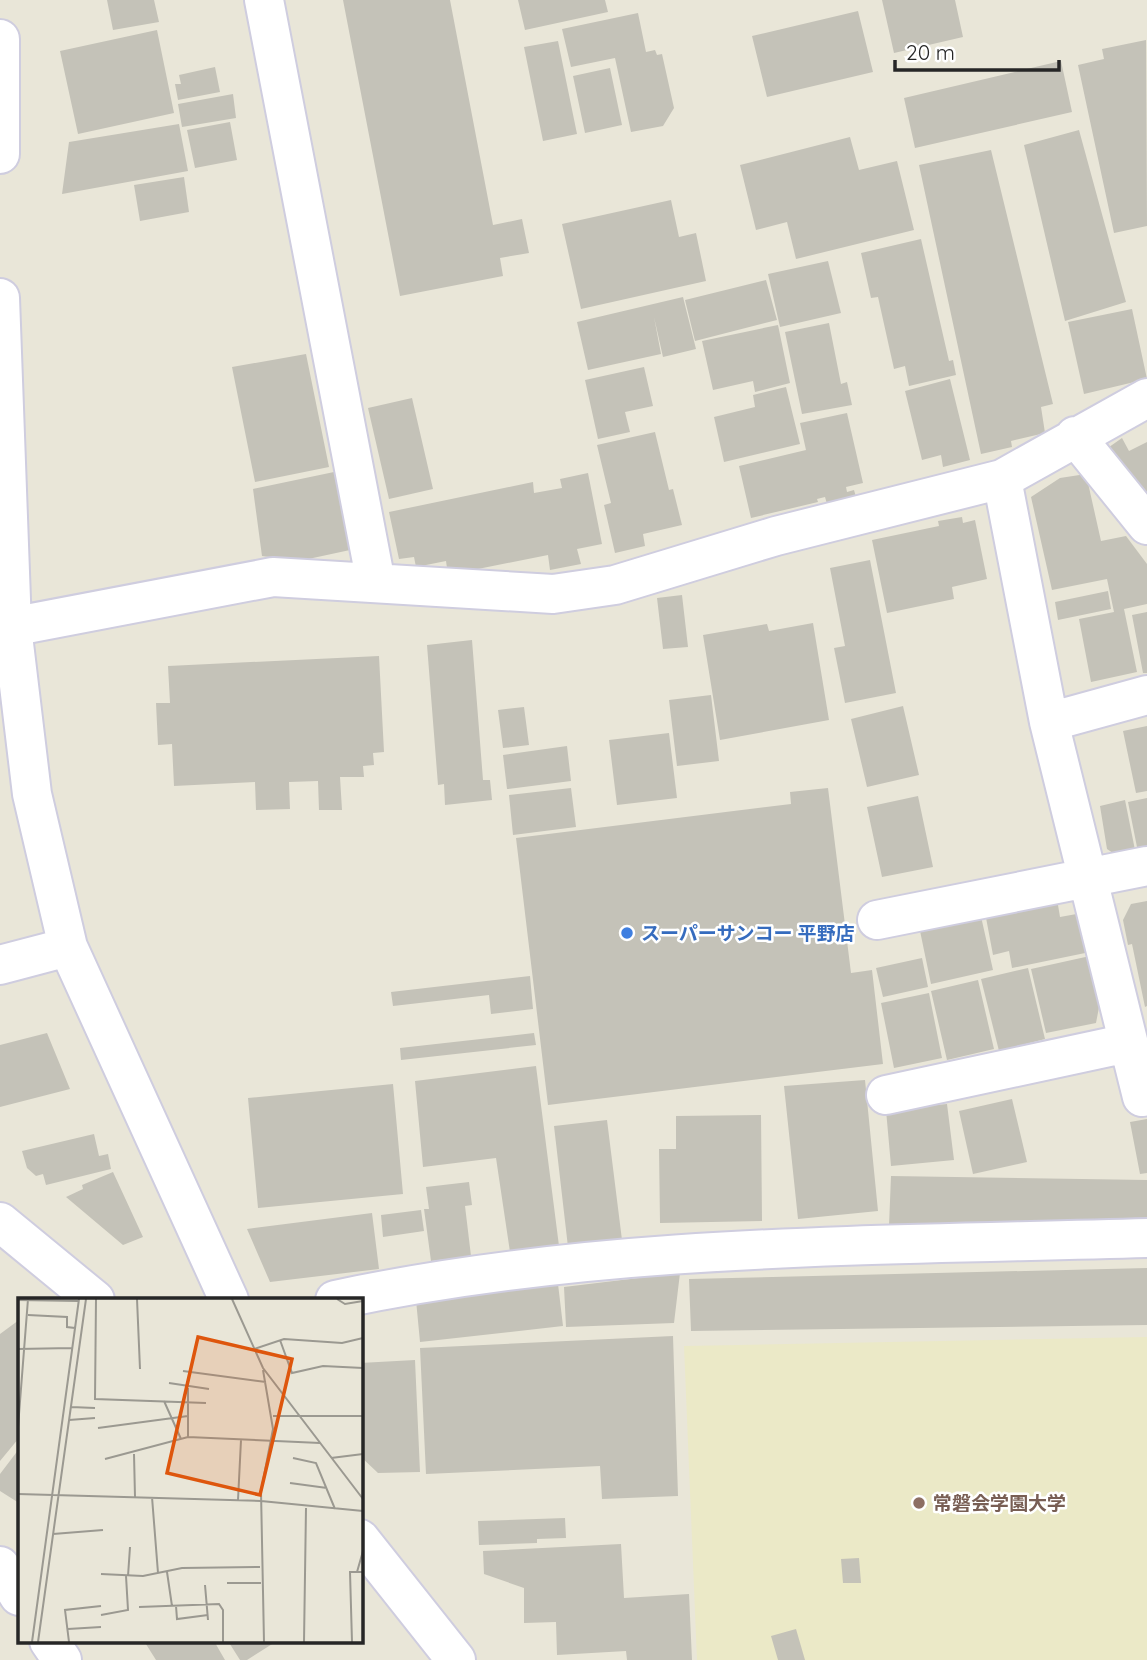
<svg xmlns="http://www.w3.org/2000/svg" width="1147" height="1660" viewBox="0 0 1147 1660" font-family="Quicksand,'Noto Sans JP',sans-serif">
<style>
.education{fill:#ebe9c7}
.building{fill:#c4c2b8}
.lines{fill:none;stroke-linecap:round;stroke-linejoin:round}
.minor-casing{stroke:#cfcddf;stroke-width:42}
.tertiary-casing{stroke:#cfcddf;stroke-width:42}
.secondary-casing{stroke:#cfcddf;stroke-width:42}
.minor{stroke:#fff;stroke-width:38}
.tertiary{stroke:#fff;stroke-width:38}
.secondary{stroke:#fff;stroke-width:38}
.shop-dot{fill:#3f7fe0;stroke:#fff;stroke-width:2.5}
.education-dot{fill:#8d6e63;stroke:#fff;stroke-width:2.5}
.labels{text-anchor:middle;stroke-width:5;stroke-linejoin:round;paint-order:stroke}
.shop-label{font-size:19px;font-weight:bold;fill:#366cbe;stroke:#fff;text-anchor:start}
.education-label{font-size:19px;font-weight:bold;fill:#785e54;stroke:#fff;text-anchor:start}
.inset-road{fill:none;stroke:#9b9991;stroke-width:2}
.view{fill:#de560d;fill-opacity:0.15;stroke:#de560d;stroke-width:3.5}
.inset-edge{fill:none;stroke:#262626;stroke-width:3.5}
</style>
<rect width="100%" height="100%" fill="#e9e6d8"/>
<!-- education -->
<path class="education" d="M 1147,1337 L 1147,1660 L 697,1660 L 684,1346 Z"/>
<!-- building -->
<path class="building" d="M 107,0 L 154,0 L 159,22 L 113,30 Z
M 343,0 L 450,0 L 493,225 L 522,219 L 529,253 L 500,258 L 503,276 L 400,296 Z
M 518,0 L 605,0 L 608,12 L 525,30 Z
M 882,0 L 955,0 L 963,37 L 894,53 Z
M 858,11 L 873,72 L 767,97 L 752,36 Z
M 638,13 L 646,52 L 655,50 L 657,55 L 662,54 L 674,108 L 663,126 L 631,132 L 615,58 L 571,67 L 562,29 Z
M 157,30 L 174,113 L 78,134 L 60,51 Z
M 1146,40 L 1147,226 L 1114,233 L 1078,65 L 1104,59 L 1102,49 Z
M 558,41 L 577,134 L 543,141 L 524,47 Z
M 1061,61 L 1072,112 L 915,148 L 904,98 Z
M 215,67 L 220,92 L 178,100 L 175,84 L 181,84 L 179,75 Z
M 610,68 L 622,125 L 585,133 L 573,76 Z
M 233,94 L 236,118 L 182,127 L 178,104 Z
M 230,122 L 237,160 L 195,168 L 187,130 Z
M 179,124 L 188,171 L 62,194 L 69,142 Z
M 1079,130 L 1126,302 L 1065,321 L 1024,145 Z
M 850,137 L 859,170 L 897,161 L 914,230 L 796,259 L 787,222 L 756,230 L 740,165 Z
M 991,150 L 1053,404 L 1041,407 L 1045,433 L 1011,441 L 1012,447 L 981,454 L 919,165 Z
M 184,177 L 189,212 L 140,221 L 134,185 Z
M 671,200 L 679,237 L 696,233 L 706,281 L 581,309 L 562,224 Z
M 921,239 L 949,361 L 953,360 L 956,375 L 909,386 L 905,366 L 894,369 L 878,297 L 871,298 L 861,253 Z
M 828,261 L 841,313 L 780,327 L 768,274 Z
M 766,280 L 777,320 L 695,341 L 685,300 Z
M 683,297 L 696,349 L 663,357 L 654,317 L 661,354 L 588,370 L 577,322 Z
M 1132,309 L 1147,379 L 1084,394 L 1068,322 Z
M 829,323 L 841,384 L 847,382 L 852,405 L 802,414 L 785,332 Z
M 778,325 L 790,383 L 755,392 L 753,381 L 713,390 L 702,341 Z
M 306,354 L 329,467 L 255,482 L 232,367 Z
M 644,367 L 653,406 L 625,412 L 630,432 L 598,439 L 585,380 Z
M 950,379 L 970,460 L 943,467 L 941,455 L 922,460 L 905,391 Z
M 786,387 L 800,444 L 724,462 L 714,417 L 755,407 L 753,395 Z
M 412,398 L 433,489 L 389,499 L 368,408 Z
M 847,413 L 863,483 L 846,487 L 847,492 L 854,490 L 856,497 L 827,504 L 825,497 L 817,499 L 818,502 L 751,518 L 739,466 L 806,450 L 800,423 Z
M 655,432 L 669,490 L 673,489 L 682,525 L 643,534 L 645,546 L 615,553 L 604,505 L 611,503 L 597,445 Z
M 1122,438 L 1129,451 L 1147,442 L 1147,516 L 1102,452 Z
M 334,472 L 350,550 L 299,561 L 262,556 L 253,489 Z
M 588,473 L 602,544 L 577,549 L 581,564 L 550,570 L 548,555 L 448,575 L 446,561 L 416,567 L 414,557 L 399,559 L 389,512 L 533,482 L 534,493 L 562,488 L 560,479 Z
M 1086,474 L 1101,541 L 1126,536 L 1147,564 L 1147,604 L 1124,609 L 1137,672 L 1091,682 L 1079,619 L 1114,612 L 1107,579 L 1052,590 L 1031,497 L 1060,478 Z
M 962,517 L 963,523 L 975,520 L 987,579 L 952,587 L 954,599 L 887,613 L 872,540 L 939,526 L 938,521 Z
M 870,560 L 896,693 L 845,703 L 834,648 L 845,646 L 830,568 Z
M 1108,591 L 1111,609 L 1058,620 L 1055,602 Z
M 682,595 L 688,647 L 663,649 L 657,598 Z
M 1147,612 L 1147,673 L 1143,673 L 1132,615 Z
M 813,623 L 829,720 L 720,740 L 703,635 L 767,624 L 769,631 Z
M 472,640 L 483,780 L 490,780 L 492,800 L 445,805 L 444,784 L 438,785 L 427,645 Z
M 379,656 L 384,752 L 373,753 L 374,765 L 363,766 L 364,777 L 340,777 L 342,810 L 319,810 L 318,781 L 289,782 L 290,809 L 256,810 L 255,782 L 174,786 L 172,744 L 158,745 L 156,703 L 170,703 L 168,666 Z
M 711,695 L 719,761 L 677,766 L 669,700 Z
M 903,706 L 919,775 L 867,787 L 851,719 Z
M 524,707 L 529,745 L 503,748 L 498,710 Z
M 1147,726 L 1147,791 L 1136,793 L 1123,731 Z
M 669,733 L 677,798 L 617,805 L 609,740 Z
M 567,746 L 571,781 L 507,789 L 503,755 Z
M 571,788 L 576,827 L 513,835 L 509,795 Z
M 828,788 L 851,973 L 872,970 L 883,1064 L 548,1105 L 516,838 L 791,804 L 790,792 Z
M 918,796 L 933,867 L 882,877 L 867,807 Z
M 1147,798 L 1147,850 L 1138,852 L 1128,802 Z
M 1125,800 L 1136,855 L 1119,857 L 1107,849 L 1100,806 Z
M 1056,893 L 1060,917 L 1082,913 L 1090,952 L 1012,968 L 1009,951 L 993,955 L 984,907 Z
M 1147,901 L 1147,1006 L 1145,1007 L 1132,944 L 1128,945 L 1123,920 L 1131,904 Z
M 980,912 L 993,970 L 931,984 L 919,926 Z
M 1090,956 L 1100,1002 L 1096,1023 L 1046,1033 L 1031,969 Z
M 922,958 L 928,987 L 883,997 L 876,968 Z
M 1028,968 L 1045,1039 L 999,1051 L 981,979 Z
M 530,976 L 533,1009 L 491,1014 L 489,995 L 393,1006 L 391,992 Z
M 978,980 L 994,1049 L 947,1060 L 931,991 Z
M 929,993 L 942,1058 L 894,1068 L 881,1003 Z
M 47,1033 L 70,1089 L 0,1107 L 0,1045 Z
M 534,1033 L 536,1045 L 401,1060 L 400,1048 Z
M 536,1066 L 559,1246 L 510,1252 L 496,1158 L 423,1167 L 415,1081 Z
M 865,1080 L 878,1211 L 798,1219 L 784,1086 Z
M 393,1084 L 403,1194 L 258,1208 L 248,1098 Z
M 1012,1099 L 1027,1162 L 973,1174 L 959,1111 Z
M 947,1104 L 954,1160 L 891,1166 L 886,1110 Z
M 761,1115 L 762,1221 L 660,1223 L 659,1149 L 676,1149 L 676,1116 Z
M 1147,1119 L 1147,1173 L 1140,1174 L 1130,1122 Z
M 607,1120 L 622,1240 L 568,1247 L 554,1126 Z
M 94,1134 L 99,1156 L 108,1154 L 111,1169 L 46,1185 L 43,1174 L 36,1176 L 27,1168 L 22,1151 Z
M 113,1172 L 143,1237 L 123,1245 L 66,1197 L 83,1189 L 82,1185 Z
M 891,1176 L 1147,1180 L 1147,1230 L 889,1226 Z
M 469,1182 L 472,1205 L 465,1206 L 471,1256 L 431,1261 L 424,1209 L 429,1209 L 426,1187 Z
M 421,1210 L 424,1231 L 383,1237 L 381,1215 Z
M 372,1213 L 379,1269 L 270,1282 L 247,1229 Z
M 1147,1268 L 1147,1325 L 691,1331 L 689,1279 Z
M 680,1273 L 674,1323 L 566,1327 L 564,1287 Z
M 558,1284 L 563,1326 L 420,1342 L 416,1300 Z
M 19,1320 L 19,1438 L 0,1461 L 0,1334 Z
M 673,1336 L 678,1496 L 602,1499 L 600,1466 L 426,1474 L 420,1348 Z
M 415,1360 L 420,1472 L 378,1473 L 360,1456 L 360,1363 Z
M 19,1449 L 19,1503 L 0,1491 L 0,1474 Z
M 565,1518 L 566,1538 L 537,1539 L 537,1543 L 479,1545 L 478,1521 Z
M 621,1544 L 624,1598 L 689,1594 L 692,1660 L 627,1660 L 626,1651 L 557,1655 L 556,1622 L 524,1623 L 524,1588 L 484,1574 L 483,1551 Z
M 859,1558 L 861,1583 L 843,1583 L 841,1559 Z
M 796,1629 L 805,1660 L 778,1660 L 771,1636 Z
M 144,1641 L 214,1641 L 225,1660 L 156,1660 Z
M 228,1641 L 277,1641 L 247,1660 L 240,1660 Z"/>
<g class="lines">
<defs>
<path id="minor" d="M 264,0 L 376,583
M 1075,436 L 1147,525
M 1002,479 L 1049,722 L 1142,1097 L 1147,1096
M 0,629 L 273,577 L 553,594 L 615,585 L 776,536 L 1002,479 L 1147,398
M 1049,722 L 1147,695
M 877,920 L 1147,866
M 886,1095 L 1128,1043
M 335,1300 C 601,1243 876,1246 1147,1238
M 0,1566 L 19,1596
M 49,1641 L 62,1660"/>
<path id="tertiary" d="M 0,39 L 0,154
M 0,298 L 12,627 L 32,794 L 68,947 L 229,1300
M 0,965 L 68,947"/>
<path id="secondary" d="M 0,1222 L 95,1300
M 360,1539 L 456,1660"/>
</defs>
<!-- minor casing -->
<use href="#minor" class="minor-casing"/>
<!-- tertiary casing -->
<use href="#tertiary" class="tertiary-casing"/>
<!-- secondary casing -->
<use href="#secondary" class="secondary-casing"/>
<!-- minor -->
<use href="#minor" class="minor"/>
<!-- tertiary -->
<use href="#tertiary" class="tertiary"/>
<!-- secondary -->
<use href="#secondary" class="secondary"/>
</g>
<!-- markers -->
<circle class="shop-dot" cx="627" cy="933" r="7"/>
<circle class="education-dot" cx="919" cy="1503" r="7"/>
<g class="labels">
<!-- shop labels -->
<g class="shop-label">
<text x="641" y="940">スーパーサンコー 平野店</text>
</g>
<!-- education labels -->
<g class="education-label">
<text x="933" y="1510">常磐会学園大学</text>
</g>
</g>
<!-- overview -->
<g transform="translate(18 1298)">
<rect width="345" height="345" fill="#e9e6d8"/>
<path class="inset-road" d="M 78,1 L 77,101 L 188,105M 119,1 L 122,71M 214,1 L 245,70 L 345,201M 319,1 L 327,6 L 345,3M 0,2 L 60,3M 10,17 L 49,19 L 49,29 L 57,30M 262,42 L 274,75 L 305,68 L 345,70M 0,51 L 54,50M 236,51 L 266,41 L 324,45 L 345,40M 245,72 L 255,131 L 243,193 L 246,344M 165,73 L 248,84M 151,85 L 191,91M 146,103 L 163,141M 53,109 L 77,110M 255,118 L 345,118M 51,122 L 77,120M 0,129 L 10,1M 80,130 L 170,118M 170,139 L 170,90M 116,156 L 117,199M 275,160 L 298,165 L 317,211M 313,160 L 345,156M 87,161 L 170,139 L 302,145M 272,185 L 309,190M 0,196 L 243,203 L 345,213M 134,199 L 140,275M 220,202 L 223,142M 35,236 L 85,232M 149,274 L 154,308M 339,274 L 345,253M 83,276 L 125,278 L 164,270 L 242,269M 110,278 L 112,249M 209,285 L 243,285M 187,287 L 190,322M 158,308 L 159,321 L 190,317M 121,309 L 201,306 L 205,312 L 205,344M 83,317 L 110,312 L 108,278M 50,331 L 83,329M 14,344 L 61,1M 20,344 L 68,1M 51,344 L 47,312 L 83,308M 286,344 L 288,210M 334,344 L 332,274 L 345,274"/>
<path class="view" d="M 180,39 L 274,61 L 242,197 L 149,175 Z"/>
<rect width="345" height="345" class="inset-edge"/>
</g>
<!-- scale -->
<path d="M895 60v10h164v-10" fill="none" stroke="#262626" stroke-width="3.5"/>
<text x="906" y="60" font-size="21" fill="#262626" stroke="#ffffff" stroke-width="5" paint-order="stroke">20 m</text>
</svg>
